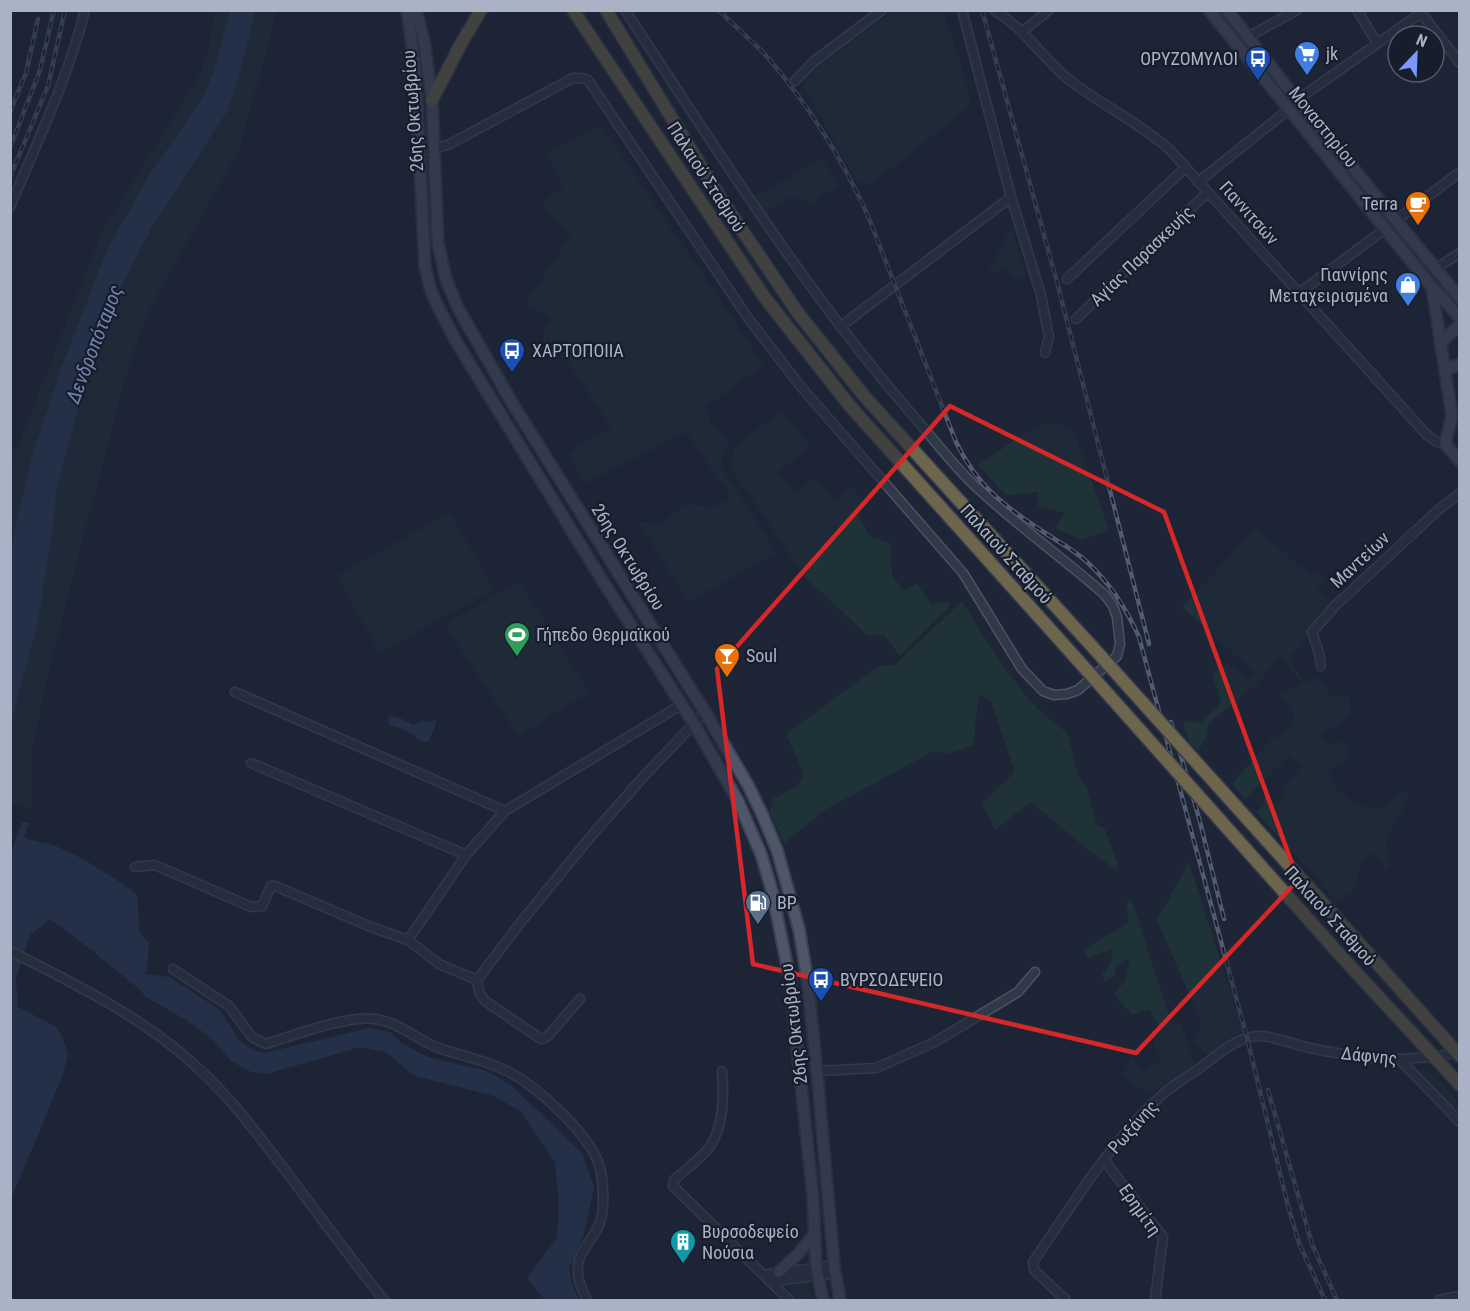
<svg xmlns="http://www.w3.org/2000/svg" width="1470" height="1311" viewBox="0 0 1470 1311" font-family="'Roboto Condensed',sans-serif">
<style>
.green{fill:#1f3238}
.water{fill:#2d3c5d}
.lines{fill:none;stroke-linecap:round;stroke-linejoin:round}
.minor-casing{stroke:#4c5263;stroke-width:11}
.major-casing{stroke:#3a4151;stroke-width:14}
.highway-casing{stroke:#393f4e;stroke-width:15}
.minor{stroke:#313847;stroke-width:8}
.major{stroke:#4e5668;stroke-width:10}
.highway{stroke:#6e654d;stroke-width:12}
.rail-casing{stroke:#525b6f;stroke-width:4.5}
.rail{stroke:#171d2b;stroke-width:2;stroke-dasharray:7;stroke-linecap:butt}
.highway-bridge-casing{stroke:#393f4e;stroke-width:15;stroke-linecap:butt}
.highway-bridge{stroke:#6e654d;stroke-width:12}
.marked{fill:none;stroke:#d62828;stroke-width:4.5;stroke-linejoin:round}
.labels{text-anchor:middle;stroke-width:4.5;stroke-linejoin:round;paint-order:stroke}
.poi-label{font-size:18px;fill:#aab2c5;stroke:#171d2b;text-anchor:start}
.street-label{font-size:18px;fill:#aab2c5;stroke:#171d2b}
.water-label{font-size:20px;font-style:italic;fill:#7084b0;stroke:#171d2b}
</style>
<rect width="100%" height="100%" fill="#1d2537"/>
<!-- green -->
<path class="green" d="M 895,10 L 943,11 L 969,90 L 970,106 L 873,183 L 858,183 L 803,86 L 817,64 Z
M 215,11 L 275,11 L 271,35 L 238,152 L 150,308 L 130,361 L 52,656 L 31,755 L 32,811 L 11,802 L 10,466 L 104,228 L 197,80 L 207,56 Z
M 602,126 L 764,365 L 708,405 L 710,424 L 729,440 L 720,465 L 777,553 L 688,602 L 639,522 L 663,523 L 685,504 C 703,506 719,510 731,497 L 686,432 L 586,483 L 567,453 L 611,427 L 554,341 L 543,346 L 544,330 L 552,318 L 525,303 L 571,236 L 541,204 L 563,186 L 546,153 Z
M 822,158 L 839,185 L 811,204 C 790,192 784,200 766,212 L 753,196 L 769,189 Z
M 1012,228 L 1026,276 L 1018,280 L 1005,269 L 989,274 L 989,270 L 1008,232 Z
M 782,411 L 810,446 L 778,473 L 795,494 L 814,478 L 838,501 L 849,485 L 864,500 L 858,515 L 870,537 L 890,543 L 892,575 L 903,590 L 917,584 L 932,605 L 947,601 L 950,606 L 900,656 L 884,635 L 867,635 L 804,576 L 729,465 L 736,446 Z
M 1057,422 L 1065,429 L 1072,426 L 1109,530 L 1081,540 L 1055,528 L 1065,513 L 1038,506 L 1038,492 L 1006,495 L 978,465 L 1036,426 Z
M 450,512 L 494,589 L 380,653 L 337,576 Z
M 1258,529 L 1310,576 L 1320,572 L 1325,581 L 1316,589 L 1336,602 L 1311,623 L 1303,645 L 1289,658 L 1305,683 L 1317,677 L 1335,700 L 1342,693 L 1349,696 L 1351,715 L 1321,735 L 1332,745 L 1342,742 L 1347,742 L 1350,751 L 1346,763 L 1328,771 C 1334,794 1358,807 1379,810 L 1405,791 L 1410,796 L 1386,840 L 1388,857 L 1392,863 L 1386,870 L 1373,853 L 1363,859 L 1353,892 L 1336,901 L 1256,812 L 1264,805 L 1265,796 L 1271,801 L 1280,803 L 1286,795 L 1281,789 L 1302,766 L 1289,756 L 1245,799 L 1232,784 L 1269,742 L 1290,727 L 1294,714 L 1278,695 L 1301,682 L 1280,657 L 1257,684 L 1208,724 L 1207,737 L 1198,751 L 1189,742 L 1183,724 L 1186,720 L 1202,723 L 1221,702 L 1212,674 L 1228,663 L 1248,680 L 1256,674 L 1182,607 L 1253,532 Z
M 519,581 L 589,692 L 518,736 L 445,625 Z
M 962,601 C 989,643 1024,707 1067,732 L 1078,775 L 1087,788 L 1097,825 L 1105,829 L 1117,862 L 1118,872 L 1086,848 L 1031,802 L 995,830 L 982,803 L 1015,772 L 991,701 L 979,694 L 973,746 L 950,753 L 932,752 L 823,811 L 784,844 L 770,812 L 774,798 L 796,787 L 804,774 L 786,734 L 879,666 L 895,665 Z
M 1189,862 L 1244,1035 L 1206,1055 L 1192,1039 L 1202,1024 L 1157,920 Z
M 1132,900 L 1171,1022 L 1181,1023 L 1195,1064 L 1149,1095 L 1122,1075 L 1132,1057 L 1145,1071 L 1163,1058 L 1153,1043 L 1161,1030 L 1149,1009 L 1132,1015 L 1114,994 L 1125,981 L 1130,958 L 1116,967 L 1115,976 L 1105,982 L 1102,974 L 1111,963 L 1113,949 L 1087,958 L 1083,950 L 1128,923 L 1127,902 Z
M 1415,1069 C 1434,1069 1448,1091 1459,1104 L 1459,1116 Z
M 808,1281 L 813,1300 L 795,1300 L 790,1294 L 790,1282 Z"/>
<!-- water -->
<path class="water" d="M 230,11 L 255,11 C 249,44 238,77 228,110 L 153,225 L 119,291 L 79,406 L 57,486 L 52,535 L 38,621 L 11,723 L 11,546 L 32,457 L 62,366 L 107,250 L 148,177 L 204,96 L 214,70 Z
M 389,716 L 402,719 L 413,725 L 422,721 L 431,722 L 436,718 C 437,726 431,732 430,740 L 424,742 L 418,740 L 415,735 L 397,727 L 391,726 L 388,723 Z
M 22,822 L 29,823 L 24,837 C 36,843 49,842 60,848 C 87,860 113,877 137,894 L 140,933 L 149,943 L 146,974 L 169,977 L 219,1009 L 240,1041 L 251,1049 L 264,1053 L 369,1028 L 390,1032 L 403,1044 L 427,1057 L 484,1070 L 511,1085 L 582,1153 L 594,1188 L 583,1237 L 569,1269 L 573,1287 L 579,1300 L 545,1300 L 527,1278 L 557,1238 L 559,1207 L 555,1162 L 521,1112 L 494,1096 L 415,1076 L 385,1052 L 360,1047 L 267,1074 L 251,1072 L 231,1061 L 211,1038 L 186,1020 L 146,997 L 138,988 L 85,945 L 50,919 L 30,935 L 16,979 L 18,1007 L 55,1026 L 62,1036 L 68,1054 L 62,1077 L 11,1199 L 10,856 Z"/>
<g class="lines">
<defs>
<path id="minor" d="M 962,10 L 1011,197 L 1041,295 L 1049,337 L 1045,353
M 994,10 C 1024,28 1042,57 1068,79 C 1101,105 1139,122 1170,150 L 1427,435 L 1437,442 L 1445,444
M 1357,10 L 1377,43
M 1023,31 L 1049,10
M 1248,37 L 1297,10
M 795,81 L 813,62 L 882,10
M 419,151 L 448,145 L 573,78 L 582,78 L 588,80 L 748,318 L 802,388 L 963,573 L 1022,669 L 1043,691 L 1054,695 L 1067,694 L 1078,690 L 1117,656 L 1120,644 L 1117,617 L 1113,606 L 1105,595 C 1061,556 1012,522 970,481 C 951,462 934,440 916,419 C 806,293 717,150 625,10
M 1198,182 L 1288,110 L 1297,100 L 1421,13 L 1460,63
M 10,207 C 37,142 68,79 85,10
M 1395,221 L 1460,172
M 1435,269 L 1460,253
M 1067,279 L 1186,167
M 1299,293 L 1385,229
M 1076,319 L 1208,192
M 840,327 L 1011,197
M 1321,666 L 1319,653 L 1312,632 L 1335,606 L 1437,511 L 1460,493
M 235,692 L 505,811
M 251,763 L 466,855
M 135,867 L 155,865 L 251,907 L 262,906 L 271,886 L 275,886 L 371,927 L 408,940 L 439,964 L 477,980 L 479,992 L 485,1001 L 541,1039 L 547,1037 L 580,999
M 408,940 L 466,855 L 505,811 L 681,705
M 10,951 C 77,985 145,1018 199,1069 C 232,1099 258,1135 285,1170 C 318,1214 350,1258 384,1300
M 173,969 L 229,1006 L 252,1037 L 266,1044 C 295,1035 347,1015 376,1019 C 397,1022 415,1038 434,1046 C 456,1055 481,1059 503,1069 C 534,1082 595,1138 601,1172 C 603,1186 605,1208 600,1222 C 597,1233 587,1243 582,1253 C 573,1269 580,1286 587,1300
M 477,980 L 521,922 L 592,835 L 645,775 L 705,712
M 1400,1060 L 1460,1122
M 722,1071 C 724,1096 724,1126 709,1148 C 700,1159 685,1170 674,1180 L 673,1186 L 789,1300
M 817,1071 L 876,1068 L 935,1042 L 1018,992 L 1035,972
M 1104,1160 L 1163,1237 L 1155,1300
M 764,1275 L 834,1265
M 770,1282 L 835,1273
M 1066,1300 L 1034,1270 L 1033,1262 C 1073,1204 1111,1140 1164,1093 C 1177,1082 1192,1074 1205,1064 C 1220,1052 1241,1035 1261,1036 C 1277,1037 1294,1045 1310,1048 C 1363,1059 1405,1064 1459,1052
M 1439,1300 L 1460,1296"/>
<path id="major" d="M 407,10 L 415,67 L 425,266 L 430,288 L 438,307 L 457,343 L 602,580 L 694,724 L 738,801 L 761,854 L 772,891 L 790,980 L 813,1197 L 816,1266 L 823,1300
M 416,10 L 424,41 L 432,100 L 438,243 L 446,279 L 458,308 L 511,401 L 705,712 L 748,785 L 762,814 L 777,850 L 799,929 L 807,977 L 817,1071 L 834,1265 L 840,1300
M 1209,10 L 1432,287 L 1460,318
M 1227,10 L 1297,100 L 1460,298
M 1432,287 L 1452,416 L 1445,444 L 1460,461
M 1440,343 L 1460,325
M 1445,370 L 1460,364
M 779,1272 L 799,1253 L 815,1233"/>
<path id="highway" d="M 573,10 L 765,298 L 850,406 L 1083,666
M 606,10 L 721,199 L 798,313 L 865,397 L 1098,653
M 432,100 L 462,42 L 481,10
M 1359,943 L 1460,1056
M 1341,956 L 1460,1085"/>
</defs>
<!-- minor casing -->
<use href="#minor" class="minor-casing"/>
<!-- major casing -->
<use href="#major" class="major-casing"/>
<!-- highway casing -->
<use href="#highway" class="highway-casing"/>
<!-- minor -->
<use href="#minor" class="minor"/>
<!-- major -->
<use href="#major" class="major"/>
<!-- highway -->
<use href="#highway" class="highway"/>
<defs>
<path id="rail" d="M 719,10 C 735,27 754,42 769,59 C 809,106 843,160 868,216 L 956,442 C 977,486 1004,506 1045,533 C 1059,542 1074,550 1087,562 C 1111,584 1126,608 1139,637 L 1247,1038 L 1288,1206 L 1299,1243 L 1325,1300
M 982,10 L 1057,282 L 1149,644
M 10,112 L 26,73 L 38,19
M 10,148 L 40,70 L 54,10
M 10,177 L 48,86 L 65,10
M 1171,722 L 1199,818 L 1224,919
M 1268,1090 L 1312,1244 L 1337,1300"/>
</defs>
<!-- rail casing -->
<use href="#rail" class="rail-casing"/>
<!-- rail -->
<use href="#rail" class="rail"/>
<defs>
<path id="highway-bridge" d="M 1098,653 L 1359,943
M 1083,666 L 1341,956"/>
</defs>
<!-- highway-bridge casing -->
<use href="#highway-bridge" class="highway-bridge-casing"/>
<!-- highway-bridge -->
<use href="#highway-bridge" class="highway-bridge"/>
</g>
<!-- marked area -->
<path d="M0 0H1470V1311H0ZM 950,406 L 1164,512 L 1298,880 L 1136,1053 L 753,964 L 717,669 Z" fill="#1d2537" fill-opacity=".55" fill-rule="evenodd"/>
<path class="marked" d="M 950,406 L 1164,512 L 1298,880 L 1136,1053 L 753,964 L 717,669 Z"/>
<!-- icons -->
<defs>
<symbol id="supermarket-pin" viewBox="-11 -11 22 30"><path d="M0 17L-7.5 6A9.5 9.5 0 1 1 7.5 6Z" fill="#3f7fe0" stroke="#171d2b"/><path d="M-6-5.5h2.5l.6 2H6L4.5 2H-2.5L-4.4-4H-6ZM-1.5 3.2a1.3 1.3 0 1 0 .1 0ZM3 3.2a1.3 1.3 0 1 0 .1 0Z" fill="#fff"/></symbol>
<symbol id="bus-pin" viewBox="-11 -11 22 30"><path d="M0 17L-7.5 6A9.5 9.5 0 1 1 7.5 6Z" fill="#1a4fb4" stroke="#171d2b"/><path d="M-5-6H5V4H4V6H2V4H-2V6H-4V4H-5ZM-3.5-4V0h7V-4ZM-3.5 1.2v1.5H-2V1.2ZM2 1.2v1.5H3.5V1.2Z" fill="#fff"/></symbol>
<symbol id="cafe-pin" viewBox="-11 -11 22 30"><path d="M0 17L-7.5 6A9.5 9.5 0 1 1 7.5 6Z" fill="#e8710a" stroke="#171d2b"/><path d="M-5.5-4.5H6V0H3Q3 3.5 0 3.5H-2.5Q-5.5 3.5-5.5 0ZM3-3.2v2h1.7v-2ZM-6 4.5H4V6H-6Z" fill="#fff"/></symbol>
<symbol id="shop-pin" viewBox="-11 -11 22 30"><path d="M0 17L-7.5 6A9.5 9.5 0 1 1 7.5 6Z" fill="#3f7fe0" stroke="#171d2b"/><path d="M-5-2.5h2.3a2.7 3.5 0 0 1 5.4 0H5L5.5 6h-11ZM-1.5-2.5h3a1.5 2.3 0 0 0-3 0Z" fill="#fff"/></symbol>
<symbol id="stadium-pin" viewBox="-11 -11 22 30"><path d="M0 17L-7.5 6A9.5 9.5 0 1 1 7.5 6Z" fill="#2e9e5b" stroke="#171d2b"/><path d="M0-5a6.5 5 0 1 0 0 10a6.5 5 0 1 0 0-10ZM-3.5-1.8h7v3.6h-7Z" fill="#fff"/></symbol>
<symbol id="bar-pin" viewBox="-11 -11 22 30"><path d="M0 17L-7.5 6A9.5 9.5 0 1 1 7.5 6Z" fill="#e8710a" stroke="#171d2b"/><path d="M-6-5H6L.8 .8V4.5H3.5V6h-7V4.5H-.8V.8Z" fill="#fff"/></symbol>
<symbol id="fuel-pin" viewBox="-11 -11 22 30"><path d="M0 17L-7.5 6A9.5 9.5 0 1 1 7.5 6Z" fill="#5c6f8a" stroke="#171d2b"/><path d="M-5.5-6h7V0h2V4h1.3V-2.5L3-4.5l.8-.8L6-3V5H2.5V1h-1V6h-7ZM-4.2-4.7v3.2H.2V-4.7Z" fill="#fff"/></symbol>
<symbol id="building-pin" viewBox="-11 -11 22 30"><path d="M0 17L-7.5 6A9.5 9.5 0 1 1 7.5 6Z" fill="#0f9aa8" stroke="#171d2b"/><path d="M-4-6H4V6H1V3H-1V6H-4ZM-2.5-4.3h1.7v1.8h-1.7ZM.8-4.3h1.7v1.8H.8ZM-2.5-1h1.7V.8h-1.7ZM.8-1h1.7V.8H.8Z" fill="#fff"/></symbol>
</defs>
<g fill-rule="evenodd">
<use href="#supermarket-pin" x="1292" y="39" width="30" height="40"/>
<use href="#bus-pin" x="1243" y="44" width="30" height="40"/>
<use href="#cafe-pin" x="1403" y="189" width="30" height="40"/>
<use href="#shop-pin" x="1393" y="270" width="30" height="40"/>
<use href="#bus-pin" x="497" y="336" width="30" height="40"/>
<use href="#stadium-pin" x="502" y="620" width="30" height="40"/>
<use href="#bar-pin" x="712" y="641" width="30" height="40"/>
<use href="#fuel-pin" x="743" y="888" width="30" height="40"/>
<use href="#bus-pin" x="806" y="965" width="30" height="40"/>
<use href="#building-pin" x="668" y="1227" width="30" height="40"/>
</g>
<g class="labels">
<!-- poi labels -->
<g class="poi-label">
<text x="1326" y="60">jk</text>
<text x="1238" y="65" text-anchor="end">ΟΡΥΖΟΜΥΛΟΙ</text>
<text x="1398" y="210" text-anchor="end">Terra</text>
<text x="1388" y="281" text-anchor="end">Γιαννίρης<tspan x="1388" dy="21">Μεταχειρισμένα</tspan></text>
<text x="532" y="357">ΧΑΡΤΟΠΟΙΙΑ</text>
<text x="536" y="641">Γήπεδο Θερμαϊκού</text>
<text x="746" y="662">Soul</text>
<text x="777" y="909">BP</text>
<text x="840" y="986">ΒΥΡΣΟΔΕΨΕΙΟ</text>
<text x="702" y="1238">Βυρσοδεψείο<tspan x="702" dy="21">Νούσια</tspan></text>
</g>
<!-- street labels -->
<g class="street-label">
<text transform="translate(413 111) rotate(-94)" y="6">26ης Οκτωβρίου</text>
<text transform="translate(1323 127) rotate(51)" y="6">Μοναστηρίου</text>
<text transform="translate(706 177) rotate(57)" y="6">Παλαιού Σταθμού</text>
<text transform="translate(1249 213) rotate(48)" y="6">Γιαννιτσών</text>
<text transform="translate(1142 256) rotate(-44)" y="6">Αγίας Παρασκευής</text>
<text transform="translate(1006 554) rotate(48)" y="6">Παλαιού Σταθμού</text>
<text transform="translate(628 557) rotate(58)" y="6">26ης Οκτωβρίου</text>
<text transform="translate(1360 560) rotate(-43)" y="6">Μαντείων</text>
<text transform="translate(1330 916) rotate(48)" y="6">Παλαιού Σταθμού</text>
<text transform="translate(794 1024) rotate(-97)" y="6">26ης Οκτωβρίου</text>
<text transform="translate(1369 1056) rotate(6)" y="6">Δάφνης</text>
<text transform="translate(1133 1127) rotate(-48)" y="6">Ρωξάνης</text>
<text transform="translate(1140 1210) rotate(55)" y="6">Ερημίτη</text>
</g>
<!-- water labels -->
<g class="water-label">
<text transform="translate(94 344) rotate(-69)" y="7">Δενδροπόταμος</text>
</g>
</g>
<!-- border -->
<rect width="1470" height="1311" fill="none" stroke="#aab2c5" stroke-width="24"/>
<!-- north arrow -->
<g transform="translate(1416 54) rotate(23)"><circle r="28" fill="#171d2b" stroke="#525969" stroke-width="1.5"/>
<path d="M0-4.5L10 22L0 15L-10 22Z" fill="#759bff"/>
<text y="-9" font-size="16" font-weight="bold" text-anchor="middle" fill="#aab2c5">N</text>
</g>
</svg>
